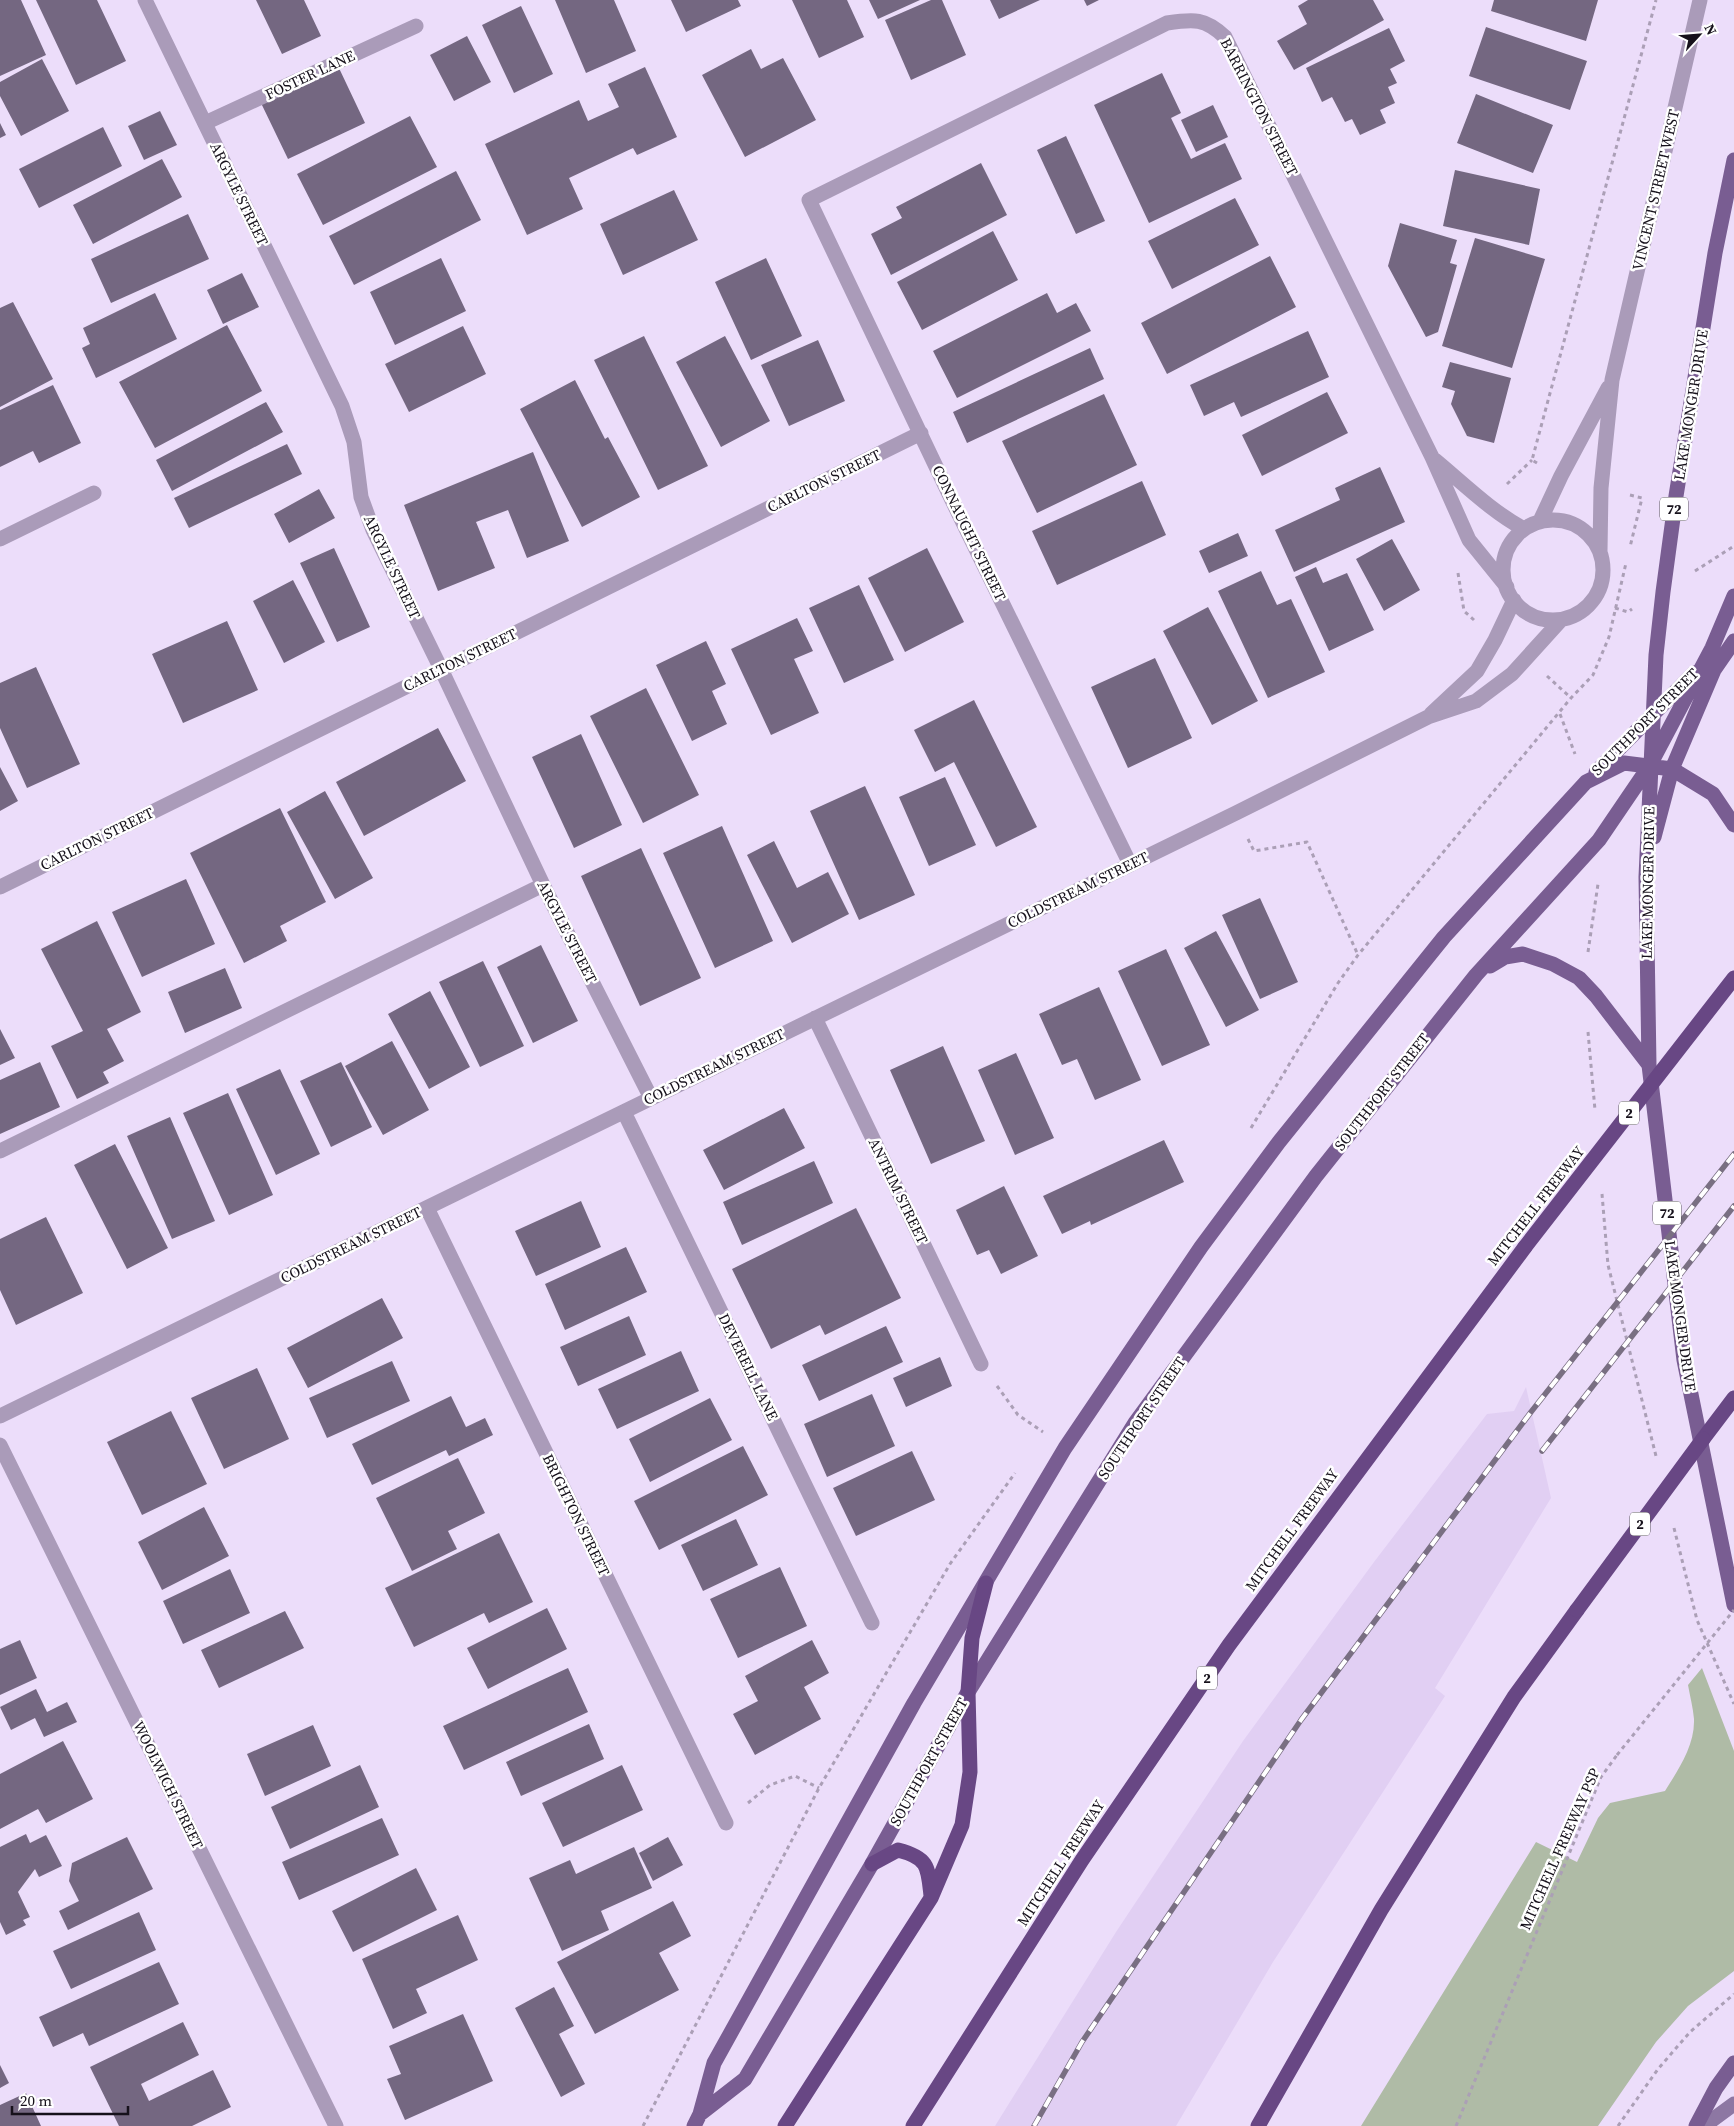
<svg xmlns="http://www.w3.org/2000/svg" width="1734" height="2126" viewBox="0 0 1734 2126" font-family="'Source Serif 4',serif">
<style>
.built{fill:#e1cff3}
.green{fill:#afbba6}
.building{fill:#746781}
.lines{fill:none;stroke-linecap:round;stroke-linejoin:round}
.path{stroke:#ab9fb6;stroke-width:3;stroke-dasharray:4 4;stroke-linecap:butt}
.lane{stroke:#aa9bb9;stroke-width:15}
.street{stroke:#aa9bb9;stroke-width:15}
.secondary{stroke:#8d77a3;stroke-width:15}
.primary{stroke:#795d92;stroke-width:15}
.highway{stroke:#684784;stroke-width:15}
.rail-casing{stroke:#796f82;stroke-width:5.5}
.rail{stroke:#fff;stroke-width:4;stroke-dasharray:11;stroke-linecap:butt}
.path-bridge{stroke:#ab9fb6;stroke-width:3;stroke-dasharray:4 4;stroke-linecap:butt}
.highway-bridge{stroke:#684784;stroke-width:15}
.labels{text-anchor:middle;stroke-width:5;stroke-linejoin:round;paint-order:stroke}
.shield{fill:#fff;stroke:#5c585f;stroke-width:1}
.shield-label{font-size:14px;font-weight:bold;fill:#16111b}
.street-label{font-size:15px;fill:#16111b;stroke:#fff}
</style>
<rect width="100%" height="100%" fill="#ecddfa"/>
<!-- built -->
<path class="built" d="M 1526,1387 L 1551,1498 L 1435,1688 L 1445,1696 L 1273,1962 L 1176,2126 L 995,2126 L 1116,1932 L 1243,1741 L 1374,1562 L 1487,1414 L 1514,1411 Z"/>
<!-- green -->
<path class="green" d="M 1702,1668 L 1734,1751 L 1734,1971 L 1688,2006 L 1656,2042 L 1598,2126 L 1361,2126 L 1536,1842 L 1577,1862 L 1598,1818 L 1610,1803 L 1665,1791 C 1678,1770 1695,1746 1694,1719 C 1693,1708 1690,1696 1688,1685 Z"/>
<!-- building -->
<path class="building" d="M 0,0 L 21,0 L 46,55 L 0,76 Z
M 36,0 L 97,0 L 126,61 L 76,85 Z
M 256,0 L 304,0 L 321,36 L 282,54 Z
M 555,0 L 614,0 L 636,51 L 586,73 Z
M 671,0 L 738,0 L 741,6 L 686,32 Z
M 792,0 L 847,0 L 864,37 L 819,58 Z
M 869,0 L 920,0 L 878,19 Z
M 931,0 L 942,0 L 966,55 L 911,80 L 885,20 Z
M 990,0 L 1040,0 L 999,19 Z
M 1084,0 L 1099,0 L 1087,6 Z
M 1308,0 L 1373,0 L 1384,20 L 1294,70 L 1277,41 L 1307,24 L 1298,6 Z
M 1494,0 L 1598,0 L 1586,41 L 1491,11 Z
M 521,6 L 553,74 L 514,93 L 482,25 Z
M 1486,27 L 1587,61 L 1570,110 L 1469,76 Z
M 1389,28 L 1405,61 L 1390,69 L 1397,83 L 1388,87 L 1395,103 L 1380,110 L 1386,123 L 1360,135 L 1352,119 L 1345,122 L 1332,97 L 1322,102 L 1306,68 Z
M 467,36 L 491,82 L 454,101 L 430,55 Z
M 751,49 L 761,69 L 783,58 L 816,120 L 745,157 L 702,75 Z
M 42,59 L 69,111 L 21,136 L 0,96 L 0,82 Z
M 338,66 L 365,123 L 288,159 L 261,103 Z
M 645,67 L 677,137 L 637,155 L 633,148 L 569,178 L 583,209 L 527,235 L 485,144 L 579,100 L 588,121 L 619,107 L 608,84 Z
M 1162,73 L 1181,113 L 1171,118 L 1191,159 L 1225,143 L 1242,179 L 1149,223 L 1094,105 Z
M 1476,94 L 1553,125 L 1533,173 L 1457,143 Z
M 1213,105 L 1228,137 L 1196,152 L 1181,120 Z
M 160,111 L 177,145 L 144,160 L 128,126 Z
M 410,116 L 437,167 L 323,225 L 297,174 Z
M 0,123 L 6,135 L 0,138 Z
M 103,127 L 122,166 L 39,208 L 19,169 Z
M 1066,136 L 1105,221 L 1076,234 L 1037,150 Z
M 162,159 L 182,197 L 93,244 L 73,205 Z
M 981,163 L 1007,215 L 891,275 L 871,234 L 902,218 L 896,207 Z
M 1455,170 L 1540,189 L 1529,245 L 1443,226 Z
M 456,171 L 481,220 L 354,285 L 329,236 Z
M 674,190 L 698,240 L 623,275 L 600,224 Z
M 1235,198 L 1259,245 L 1172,289 L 1148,241 Z
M 188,214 L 209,259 L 111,303 L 91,259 Z
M 1400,223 L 1457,240 L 1450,263 L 1457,265 L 1438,332 L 1426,337 L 1388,266 Z
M 993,231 L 1018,280 L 922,330 L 897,282 Z
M 1475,238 L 1545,259 L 1512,368 L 1442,346 Z
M 1270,256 L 1296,307 L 1167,374 L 1141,323 Z
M 441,258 L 466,311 L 395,345 L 370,292 Z
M 766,258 L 802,336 L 751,360 L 715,282 Z
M 242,273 L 259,307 L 223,324 L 207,290 Z
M 155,293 L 177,339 L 96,378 L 82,348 L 90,344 L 83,328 Z
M 1047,293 L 1057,313 L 1076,303 L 1091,331 L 957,398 L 933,351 Z
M 13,302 L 53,379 L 0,407 L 0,308 Z
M 227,325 L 262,391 L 155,448 L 119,382 Z
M 463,326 L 486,374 L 409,412 L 385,364 Z
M 1308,331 L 1329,377 L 1241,417 L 1234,402 L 1204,416 L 1190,385 Z
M 644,336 L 708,466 L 658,490 L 594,360 Z
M 725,336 L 770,421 L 721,447 L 676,362 Z
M 818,340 L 845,401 L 789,426 L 761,365 Z
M 1090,348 L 1104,379 L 967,443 L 953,412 Z
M 1450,362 L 1511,378 L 1494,443 L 1467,436 L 1451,404 L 1455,391 L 1442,387 Z
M 575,380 L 605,439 L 608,437 L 640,497 L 582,527 L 520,409 Z
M 53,385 L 81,443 L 39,463 L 33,451 L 0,467 L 0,410 Z
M 1327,392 L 1348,433 L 1262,476 L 1242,435 Z
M 1104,394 L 1137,465 L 1037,513 L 1002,441 Z
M 266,402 L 283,432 L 172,491 L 156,460 Z
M 287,444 L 302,474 L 189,528 L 174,498 Z
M 533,452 L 569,541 L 527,558 L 508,510 L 476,522 L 495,568 L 438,591 L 404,505 Z
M 1380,467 L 1405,522 L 1294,572 L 1275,530 L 1340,500 L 1335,488 Z
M 1142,481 L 1166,535 L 1057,585 L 1032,531 Z
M 319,489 L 335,518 L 289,543 L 274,514 Z
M 1238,533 L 1248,556 L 1209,573 L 1199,551 Z
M 1392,539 L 1420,590 L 1384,611 L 1356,559 Z
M 334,548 L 370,627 L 337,642 L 300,563 Z
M 927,548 L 964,622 L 905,652 L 868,578 Z
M 1316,567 L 1323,583 L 1347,573 L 1374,630 L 1329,651 L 1295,577 Z
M 1261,571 L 1277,605 L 1291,599 L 1325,672 L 1268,698 L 1218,591 Z
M 293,580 L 325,642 L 284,663 L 253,601 Z
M 859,585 L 894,660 L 844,683 L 809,608 Z
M 1208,607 L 1258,701 L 1212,725 L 1163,631 Z
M 797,618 L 813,651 L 794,659 L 819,713 L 771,735 L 731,649 Z
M 227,621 L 258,690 L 183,723 L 152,654 Z
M 706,641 L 726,684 L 712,691 L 727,724 L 692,741 L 656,665 Z
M 1155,658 L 1192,738 L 1128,768 L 1091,687 Z
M 36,667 L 80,764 L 27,788 L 0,728 L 0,683 Z
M 646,688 L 699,795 L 643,823 L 590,716 Z
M 974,700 L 1037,827 L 996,847 L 954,762 L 935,772 L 914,730 Z
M 438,728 L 466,781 L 364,836 L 336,782 Z
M 581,734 L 622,825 L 574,848 L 532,757 Z
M 0,767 L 18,801 L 0,811 Z
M 945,777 L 976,845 L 929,866 L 899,797 Z
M 865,786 L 915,895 L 859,920 L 810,811 Z
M 325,791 L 373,878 L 335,899 L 287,812 Z
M 280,808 L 326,902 L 280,926 L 287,941 L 244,963 L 190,853 Z
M 722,826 L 773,941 L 715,968 L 663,853 Z
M 774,841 L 797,888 L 828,872 L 849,914 L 792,943 L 747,855 Z
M 641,848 L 701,978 L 640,1006 L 581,876 Z
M 186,879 L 215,944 L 142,977 L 112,912 Z
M 1260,898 L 1298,982 L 1260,999 L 1222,915 Z
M 97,921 L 141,1012 L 107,1029 L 124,1061 L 103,1072 L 109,1083 L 77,1099 L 51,1046 L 83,1031 L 41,949 Z
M 1216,931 L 1259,1010 L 1226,1027 L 1184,948 Z
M 541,945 L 578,1021 L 533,1043 L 497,967 Z
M 1166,949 L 1210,1045 L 1162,1066 L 1118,971 Z
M 483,961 L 524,1046 L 480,1067 L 439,982 Z
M 225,968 L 242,1008 L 185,1033 L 168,992 Z
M 1099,987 L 1141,1080 L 1095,1100 L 1077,1059 L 1062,1065 L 1039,1014 Z
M 430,991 L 470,1067 L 429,1089 L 388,1014 Z
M 0,1029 L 15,1058 L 0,1065 Z
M 392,1041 L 429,1110 L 383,1135 L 345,1066 Z
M 943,1046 L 985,1141 L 931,1164 L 890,1070 Z
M 1016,1053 L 1054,1138 L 1015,1155 L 978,1070 Z
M 40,1062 L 60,1107 L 0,1134 L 0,1080 Z
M 341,1062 L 372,1127 L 331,1147 L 300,1081 Z
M 280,1069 L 320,1154 L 276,1175 L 236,1089 Z
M 228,1093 L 273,1195 L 229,1215 L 183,1113 Z
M 784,1108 L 805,1148 L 724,1190 L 703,1150 Z
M 170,1117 L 215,1221 L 172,1239 L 127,1136 Z
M 1164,1140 L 1184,1182 L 1091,1225 L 1090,1221 L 1062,1234 L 1043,1196 Z
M 115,1144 L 168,1248 L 127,1269 L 74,1165 Z
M 814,1161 L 833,1203 L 742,1245 L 723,1202 Z
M 1004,1186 L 1038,1256 L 1001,1274 L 989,1250 L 977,1255 L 956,1210 Z
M 581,1201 L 601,1247 L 536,1276 L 515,1231 Z
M 856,1208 L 901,1298 L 825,1335 L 820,1325 L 771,1349 L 732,1269 Z
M 46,1217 L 83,1293 L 16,1325 L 0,1290 L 0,1239 Z
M 626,1247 L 647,1292 L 565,1330 L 545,1284 Z
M 382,1298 L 403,1338 L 308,1388 L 287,1348 Z
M 629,1316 L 646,1355 L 578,1386 L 560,1347 Z
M 886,1326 L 903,1362 L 819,1401 L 802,1365 Z
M 681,1351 L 699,1391 L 617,1429 L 598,1389 Z
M 940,1357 L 952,1386 L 906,1407 L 893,1378 Z
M 392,1361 L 410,1401 L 327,1438 L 309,1398 Z
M 257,1368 L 289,1439 L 224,1469 L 191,1398 Z
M 872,1394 L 895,1446 L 827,1477 L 804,1424 Z
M 451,1396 L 466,1427 L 485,1418 L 493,1435 L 449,1456 L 446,1450 L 372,1485 L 352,1444 Z
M 710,1398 L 732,1440 L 650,1482 L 629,1439 Z
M 171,1411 L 207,1484 L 142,1515 L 107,1442 Z
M 743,1446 L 768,1495 L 659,1550 L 634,1501 Z
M 912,1451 L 935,1500 L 856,1536 L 833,1488 Z
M 458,1458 L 485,1513 L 448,1531 L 457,1549 L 412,1571 L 376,1498 Z
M 204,1507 L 229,1556 L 162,1590 L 138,1542 Z
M 736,1519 L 758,1565 L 703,1591 L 681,1545 Z
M 499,1533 L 533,1602 L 489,1623 L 484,1613 L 414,1647 L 385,1588 Z
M 780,1567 L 807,1626 L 738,1658 L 710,1599 Z
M 230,1569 L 250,1613 L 183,1644 L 163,1601 Z
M 547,1608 L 567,1649 L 488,1689 L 467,1648 Z
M 285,1611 L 304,1648 L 219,1688 L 201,1650 Z
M 20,1640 L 37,1678 L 0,1695 L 0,1649 Z
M 812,1640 L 829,1673 L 804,1687 L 821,1719 L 755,1755 L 733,1714 L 758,1701 L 745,1676 Z
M 568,1668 L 588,1712 L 464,1770 L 443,1726 Z
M 36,1689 L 47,1712 L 67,1702 L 77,1722 L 44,1737 L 35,1718 L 11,1730 L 0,1707 Z
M 589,1724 L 604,1759 L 521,1796 L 506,1762 Z
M 313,1725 L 331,1766 L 265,1796 L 247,1754 Z
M 63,1741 L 93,1799 L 46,1823 L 38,1809 L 0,1829 L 0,1774 Z
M 360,1765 L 379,1807 L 290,1849 L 271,1807 Z
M 622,1765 L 643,1810 L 563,1847 L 542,1803 Z
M 382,1818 L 399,1855 L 299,1900 L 282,1862 Z
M 26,1834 L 30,1843 L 46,1835 L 62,1866 L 39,1877 L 35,1869 L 18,1892 L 30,1917 L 23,1920 L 26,1925 L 6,1935 L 0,1922 L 0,1847 Z
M 127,1837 L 153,1889 L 68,1930 L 59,1911 L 79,1901 L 69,1881 L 72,1863 Z
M 668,1837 L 683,1865 L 653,1881 L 639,1853 Z
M 634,1847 L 652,1888 L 601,1911 L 609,1930 L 562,1951 L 529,1878 L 570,1860 L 576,1874 Z
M 416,1868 L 437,1910 L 353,1952 L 332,1911 Z
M 673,1901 L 691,1936 L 659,1953 L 679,1990 L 595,2034 L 557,1962 Z
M 139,1912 L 156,1950 L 71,1989 L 53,1951 Z
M 458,1915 L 478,1960 L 416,1989 L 427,2013 L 393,2029 L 362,1959 Z
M 159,1962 L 179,2004 L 89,2046 L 83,2033 L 53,2047 L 39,2017 Z
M 554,1987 L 574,2026 L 559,2034 L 585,2084 L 561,2097 L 515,2008 Z
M 463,2014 L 493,2081 L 405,2120 L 387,2079 L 401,2074 L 389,2046 Z
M 183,2022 L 199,2055 L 141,2084 L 149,2101 L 213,2070 L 231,2107 L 192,2126 L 119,2126 L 90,2067 Z
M 0,2065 L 9,2083 L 0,2088 Z
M 26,2093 L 41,2126 L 0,2126 L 0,2105 Z"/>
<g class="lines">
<!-- path -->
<path class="path" d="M 1537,463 L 1532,460 L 1656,0
M 1507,484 L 1532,460
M 1630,495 L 1642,498 L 1630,547
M 1695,571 L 1734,546
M 1458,573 L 1464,611 L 1474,620
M 1615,608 L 1628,612 L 1632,609
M 1547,676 L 1571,698
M 1560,714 L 1575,754
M 1248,839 L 1254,851 L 1307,842 L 1358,955
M 1588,952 L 1598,884
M 1588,1032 L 1595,1110
M 1251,1128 L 1338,983 L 1358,955 L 1571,698 L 1593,675 L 1609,637 L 1626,563
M 1602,1194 L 1608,1265 L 1656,1456
M 997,1386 L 1018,1415 L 1043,1432
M 1674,1528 L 1697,1620 L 1734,1704
M 748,1803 L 770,1785 L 795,1776 L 819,1788
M 643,2126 L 819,1788 L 950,1564 L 1015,1473
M 1456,2126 L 1601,1777 L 1617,1755
M 1618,2126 L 1658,2069 L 1690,2032 L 1734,1994"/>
<!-- lane -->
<path class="lane" d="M 205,123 L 416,26
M 0,539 L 94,493
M 0,1151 L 543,885"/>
<!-- street -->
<path class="street" d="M 145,0 L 342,406 L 354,442 L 361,497 L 373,530 L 441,669 L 543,885 L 651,1098
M 1435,460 C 1464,484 1491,511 1524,529
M1503 570a50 50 0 1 1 100 0a50 50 0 1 1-100 0Z
M 1540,521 L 1561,476 L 1608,388
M 1600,551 L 1601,488 L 1612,380 L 1700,0
M 1431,714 L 1477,671 L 1495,640 L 1514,600
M 1130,864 L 950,496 L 809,200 L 1167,23 C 1194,19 1205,18 1225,37 L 1432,457 L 1469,540 L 1507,587
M 0,887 L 921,433
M 815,1018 L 981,1364
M 624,1112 L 872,1623
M 427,1208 L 726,1823
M 0,1416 L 1236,813 L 1428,717 L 1476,701 L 1512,674 L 1561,620
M 0,1445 L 336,2126"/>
<!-- secondary -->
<path class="secondary" d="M 1704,2126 L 1734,2104"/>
<!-- primary -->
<path class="primary" d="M 1734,160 L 1715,253 L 1676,496 L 1663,592 L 1656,655 L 1646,877 L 1649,1065 L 1684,1360 L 1734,1605
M 1596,772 L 1694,673
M 1654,837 L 1672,769 L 1714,670 L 1734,641
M 1490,966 L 1505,957 L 1523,954 L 1553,964 L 1579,978 L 1596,996 L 1649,1065
M 700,2114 L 745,2079 L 872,1864 L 968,1692 L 1135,1423 L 1316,1176 L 1476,975 L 1599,840 L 1650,765 L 1712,648 L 1734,596
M 694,2126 L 700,2114 L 714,2063 L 914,1703 L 1065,1448 L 1201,1247 L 1279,1142 L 1444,937 L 1586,782 L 1624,763 L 1672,769 L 1713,794 L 1734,825
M 1696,2126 L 1716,2088 L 1734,2063"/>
<!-- highway -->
<path class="highway" d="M 1703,1439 L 1734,1398
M 872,1864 L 898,1850 C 929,1858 928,1867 931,1896
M 785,2126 L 931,1898 L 962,1825 L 970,1772 L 968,1692 L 972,1638 L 986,1583
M 913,2126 L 1082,1860 L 1229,1645 L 1525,1247
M 1258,2126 L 1381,1910 L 1514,1697 L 1577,1610"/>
<defs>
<path id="rail" d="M 1542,1451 L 1734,1206
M 1034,2126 L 1082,2042 L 1301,1720 L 1531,1412 L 1734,1154"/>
</defs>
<!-- rail casing -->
<use href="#rail" class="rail-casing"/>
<!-- rail -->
<use href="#rail" class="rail"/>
<!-- path-bridge -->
<path class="path-bridge" d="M 1617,1755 L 1734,1610"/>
<!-- highway-bridge -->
<path class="highway-bridge" d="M 1525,1247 L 1734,978
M 1577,1610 L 1703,1439"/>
</g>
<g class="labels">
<!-- shield labels -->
<g class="shield">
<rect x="1660" y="497.5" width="28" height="23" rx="4"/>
<rect x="1619" y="1101.5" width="20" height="23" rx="4"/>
<rect x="1653" y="1201.5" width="28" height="23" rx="4"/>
<rect x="1630" y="1512.5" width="20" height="23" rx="4"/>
<rect x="1197" y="1666.5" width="20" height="23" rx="4"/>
</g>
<g class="shield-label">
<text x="1674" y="514">72</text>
<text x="1629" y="1118">2</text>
<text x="1667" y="1218">72</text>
<text x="1640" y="1529">2</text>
<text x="1207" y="1683">2</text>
</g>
<!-- street labels -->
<g class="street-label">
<text transform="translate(310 75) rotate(-25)" y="5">FOSTER LANE</text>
<text transform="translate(1259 107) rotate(63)" y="5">BARRINGTON STREET</text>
<text transform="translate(1656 190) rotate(-77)" y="5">VINCENT STREET WEST</text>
<text transform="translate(239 194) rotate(64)" y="5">ARGYLE STREET</text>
<text transform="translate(1691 405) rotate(-81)" y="5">LAKE MONGER DRIVE</text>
<text transform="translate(824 481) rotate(-26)" y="5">CARLTON STREET</text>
<text transform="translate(969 533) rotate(64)" y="5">CONNAUGHT STREET</text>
<text transform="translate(392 567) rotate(65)" y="5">ARGYLE STREET</text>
<text transform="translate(460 660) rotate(-26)" y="5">CARLTON STREET</text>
<text transform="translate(1645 722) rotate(-45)" y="5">SOUTHPORT STREET</text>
<text transform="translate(97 839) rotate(-26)" y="5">CARLTON STREET</text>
<text transform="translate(1648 883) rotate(-89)" y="5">LAKE MONGER DRIVE</text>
<text transform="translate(1078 890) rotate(-26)" y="5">COLDSTREAM STREET</text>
<text transform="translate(567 932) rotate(63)" y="5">ARGYLE STREET</text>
<text transform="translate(714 1067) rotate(-26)" y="5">COLDSTREAM STREET</text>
<text transform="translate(1382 1092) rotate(-52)" y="5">SOUTHPORT STREET</text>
<text transform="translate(898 1191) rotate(64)" y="5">ANTRIM STREET</text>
<text transform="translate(1536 1206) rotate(-52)" y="5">MITCHELL FREEWAY</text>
<text transform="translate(351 1245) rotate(-26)" y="5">COLDSTREAM STREET</text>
<text transform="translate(1680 1316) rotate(82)" y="5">LAKE MONGER DRIVE</text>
<text transform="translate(748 1367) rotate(64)" y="5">DEVERELL LANE</text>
<text transform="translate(1142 1418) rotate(-56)" y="5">SOUTHPORT STREET</text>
<text transform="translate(576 1515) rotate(64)" y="5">BRIGHTON STREET</text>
<text transform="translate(1292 1530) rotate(-54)" y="5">MITCHELL FREEWAY</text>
<text transform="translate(929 1762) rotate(-61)" y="5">SOUTHPORT STREET</text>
<text transform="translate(168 1785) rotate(64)" y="5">WOOLWICH STREET</text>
<text transform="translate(1560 1849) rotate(-66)" y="5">MITCHELL FREEWAY PSP</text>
<text transform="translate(1061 1863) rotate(-57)" y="5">MITCHELL FREEWAY</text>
</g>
</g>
<!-- north arrow -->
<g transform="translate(1699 35) rotate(64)" stroke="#ffffff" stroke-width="4" paint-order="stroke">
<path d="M0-4L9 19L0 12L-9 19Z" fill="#16111b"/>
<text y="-8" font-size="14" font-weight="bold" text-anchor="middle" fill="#16111b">N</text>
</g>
<!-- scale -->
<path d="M12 2106v8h116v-8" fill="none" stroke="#16111b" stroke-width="2.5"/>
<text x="20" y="2106" font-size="15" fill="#16111b" stroke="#ffffff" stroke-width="4" paint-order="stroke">20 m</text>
</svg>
